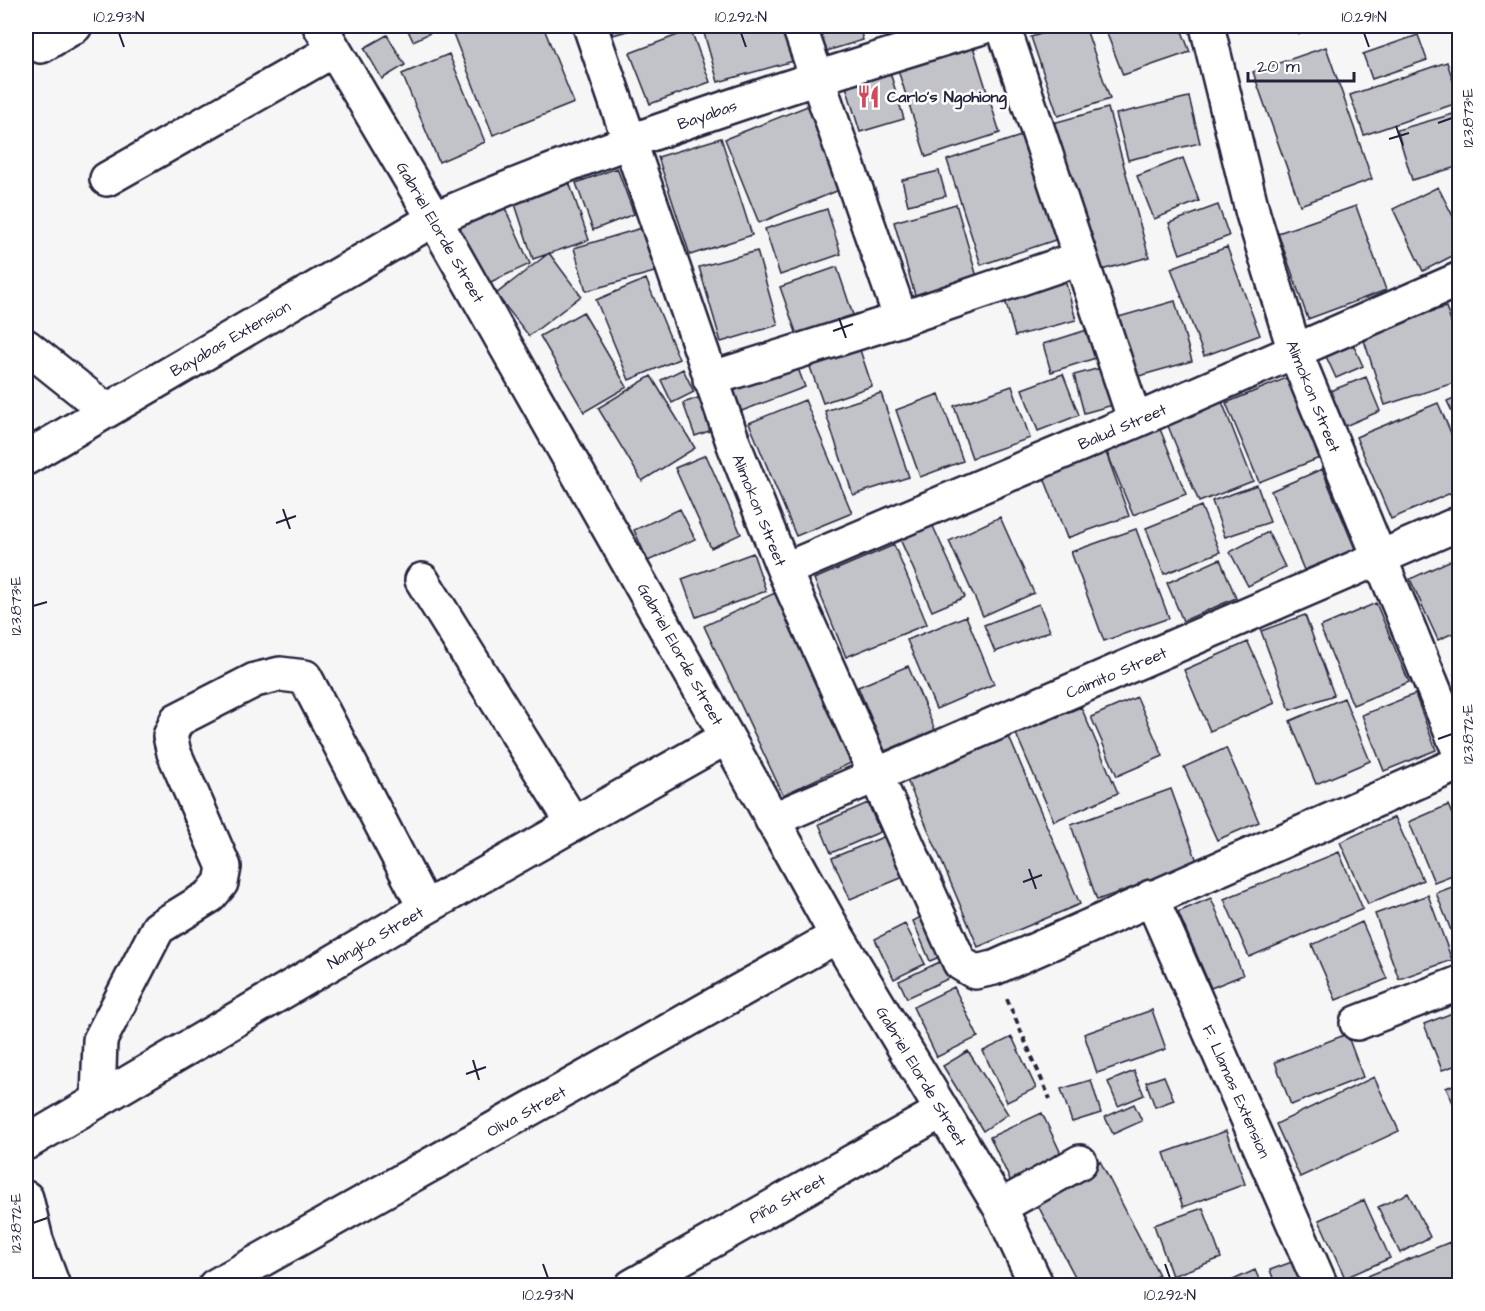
<svg xmlns="http://www.w3.org/2000/svg" width="1485" height="1311" viewBox="0 0 1485 1311" font-family="'Architects Daughter',sans-serif">
<style>
.building{fill:#c2c2c9;stroke:#22223b;stroke-width:1.5}
.lines{fill:none;stroke-linecap:round;stroke-linejoin:round}
.minor-casing{stroke:#22223b;stroke-width:38}
.path{stroke:#22223b;stroke-width:4;stroke-dasharray:6 4.5;stroke-linecap:butt}
.minor{stroke:#fff;stroke-width:33}
.ticks{fill:none;stroke:#22223b;stroke-width:2}
.labels{text-anchor:middle;stroke-width:5;stroke-linejoin:round;paint-order:stroke}
.poi-label{font-size:16px;font-weight:bold;fill:#22223b;stroke:#fff;text-anchor:start}
.street-label{font-size:16px;fill:#22223b;stroke:#fff}
.neatline{fill:none;stroke:#22223b;stroke-width:2}
.ticks-label{font-size:15px;text-anchor:middle;fill:#22223b}
</style>
<rect width="100%" height="100%" fill="#f6f6f7"/>
<filter id="ink" filterUnits="userSpaceOnUse"><feTurbulence type="fractalNoise" baseFrequency=".0167" numOctaves="2"/><feDisplacementMap in="SourceGraphic" scale="12" xChannelSelector="R" yChannelSelector="G"/><feConvolveMatrix kernelMatrix="1 2 1 2 8 2 1 2 1" color-interpolation-filters="sRGB"/></filter>
<g filter="url(#ink)">
<!-- building -->
<path class="building" d="M 406,26 L 440,26 L 441,28 L 413,41 Z
M 450,26 L 543,26 L 574,103 L 493,135 Z
M 610,26 L 644,26 L 613,35 Z
M 702,26 L 788,26 L 797,60 L 718,82 Z
M 811,26 L 859,26 L 863,40 L 820,53 Z
M 1066,26 L 1085,26 L 1110,99 L 1058,116 L 1031,37 Z
M 1104,26 L 1180,26 L 1190,52 L 1123,75 Z
M 1297,26 L 1326,26 L 1299,34 Z
M 691,30 L 710,82 L 650,104 L 630,53 Z
M 387,35 L 405,65 L 382,79 L 364,48 Z
M 1418,35 L 1427,60 L 1372,79 L 1363,54 Z
M 970,37 L 1000,133 L 926,157 L 895,61 Z
M 1326,47 L 1372,179 L 1300,205 L 1253,72 Z
M 449,54 L 485,142 L 439,162 L 402,74 Z
M 1447,62 L 1460,102 L 1364,135 L 1350,95 Z
M 889,69 L 904,119 L 860,132 L 845,83 Z
M 1189,97 L 1200,143 L 1128,160 L 1116,114 Z
M 810,105 L 844,188 L 759,223 L 725,139 Z
M 1108,108 L 1149,257 L 1094,272 L 1053,123 Z
M 1460,112 L 1460,166 L 1412,180 L 1397,130 Z
M 1024,135 L 1058,239 L 981,265 L 947,160 Z
M 721,138 L 752,235 L 690,255 L 658,157 Z
M 1183,158 L 1199,201 L 1154,219 L 1137,176 Z
M 617,168 L 634,214 L 593,230 L 576,183 Z
M 939,171 L 946,196 L 908,205 L 902,180 Z
M 569,182 L 589,240 L 533,259 L 514,201 Z
M 1438,187 L 1460,230 L 1460,252 L 1423,271 L 1393,209 Z
M 500,197 L 530,264 L 484,285 L 455,216 Z
M 956,204 L 977,277 L 915,295 L 894,222 Z
M 1218,205 L 1229,236 L 1180,254 L 1169,223 Z
M 1356,206 L 1386,290 L 1308,319 L 1278,233 Z
M 827,209 L 841,254 L 780,275 L 765,229 Z
M 645,227 L 658,271 L 586,291 L 574,248 Z
M 1227,247 L 1260,335 L 1204,356 L 1171,268 Z
M 757,251 L 778,325 L 721,342 L 699,267 Z
M 549,253 L 581,296 L 529,336 L 496,294 Z
M 837,267 L 853,315 L 797,335 L 780,287 Z
M 1063,273 L 1076,320 L 1015,336 L 1002,289 Z
M 646,279 L 679,359 L 629,380 L 596,300 Z
M 1175,301 L 1192,361 L 1125,380 L 1108,320 Z
M 1460,302 L 1460,316 L 1455,304 Z
M 1446,307 L 1460,349 L 1460,381 L 1385,405 L 1362,334 Z
M 583,312 L 627,387 L 584,412 L 540,336 Z
M 1090,329 L 1099,357 L 1051,372 L 1043,344 Z
M 856,338 L 872,386 L 823,403 L 806,356 Z
M 1351,340 L 1363,366 L 1336,378 L 1324,352 Z
M 793,355 L 805,387 L 739,412 L 727,379 Z
M 1104,367 L 1113,405 L 1084,413 L 1074,375 Z
M 683,369 L 694,392 L 672,403 L 661,380 Z
M 1063,374 L 1079,415 L 1038,431 L 1022,389 Z
M 651,376 L 695,448 L 642,481 L 598,408 Z
M 1289,377 L 1322,457 L 1259,482 L 1226,403 Z
M 1366,377 L 1380,411 L 1345,426 L 1330,391 Z
M 1012,386 L 1030,438 L 972,458 L 954,406 Z
M 881,393 L 909,477 L 853,495 L 825,411 Z
M 939,394 L 963,461 L 920,477 L 896,410 Z
M 1460,395 L 1460,428 L 1447,401 Z
M 701,397 L 712,430 L 695,436 L 683,403 Z
M 1221,399 L 1253,481 L 1199,502 L 1166,421 Z
M 805,400 L 852,513 L 796,536 L 749,423 Z
M 1438,403 L 1460,454 L 1460,489 L 1391,519 L 1356,437 Z
M 1160,429 L 1186,494 L 1133,515 L 1106,450 Z
M 1103,444 L 1129,516 L 1067,538 L 1040,467 Z
M 706,455 L 741,534 L 711,548 L 675,468 Z
M 1322,469 L 1355,549 L 1304,570 L 1271,491 Z
M 1257,485 L 1270,522 L 1225,537 L 1212,501 Z
M 1201,506 L 1220,552 L 1164,574 L 1146,528 Z
M 680,509 L 695,539 L 648,561 L 634,530 Z
M 1000,517 L 1034,593 L 983,616 L 949,541 Z
M 932,524 L 965,597 L 932,611 L 900,539 Z
M 1136,529 L 1169,618 L 1104,641 L 1071,552 Z
M 1268,532 L 1285,567 L 1248,586 L 1230,552 Z
M 894,545 L 927,624 L 846,657 L 814,579 Z
M 753,553 L 766,591 L 696,617 L 682,579 Z
M 1460,556 L 1460,630 L 1438,640 L 1410,579 Z
M 1220,559 L 1236,598 L 1183,621 L 1167,583 Z
M 775,593 L 853,762 L 783,795 L 704,626 Z
M 1376,603 L 1409,682 L 1353,705 L 1320,627 Z
M 1039,604 L 1050,631 L 995,652 L 984,625 Z
M 1305,615 L 1334,695 L 1290,710 L 1261,631 Z
M 966,616 L 994,684 L 936,709 L 907,640 Z
M 1248,642 L 1275,703 L 1210,731 L 1184,670 Z
M 908,666 L 935,730 L 885,751 L 858,687 Z
M 1460,672 L 1460,686 L 1454,674 Z
M 1415,694 L 1436,750 L 1384,771 L 1362,715 Z
M 1137,697 L 1163,756 L 1117,776 L 1091,717 Z
M 1344,698 L 1370,761 L 1316,784 L 1290,721 Z
M 1081,707 L 1118,793 L 1054,821 L 1016,734 Z
M 1009,737 L 1080,904 L 978,947 L 907,780 Z
M 1226,748 L 1259,822 L 1217,840 L 1184,767 Z
M 1171,789 L 1198,864 L 1097,900 L 1071,825 Z
M 868,803 L 880,832 L 831,853 L 819,824 Z
M 1448,805 L 1460,833 L 1460,872 L 1434,882 L 1409,822 Z
M 1395,817 L 1423,880 L 1368,904 L 1340,842 Z
M 888,835 L 906,876 L 850,899 L 832,858 Z
M 1339,852 L 1363,909 L 1249,957 L 1224,899 Z
M 1460,884 L 1460,953 L 1436,893 Z
M 1428,895 L 1452,960 L 1399,979 L 1375,914 Z
M 1211,898 L 1243,975 L 1211,988 L 1178,912 Z
M 928,913 L 946,954 L 930,961 L 913,921 Z
M 1362,922 L 1387,979 L 1336,1000 L 1312,945 Z
M 905,924 L 925,964 L 894,979 L 875,939 Z
M 948,958 L 956,975 L 907,998 L 899,981 Z
M 954,987 L 978,1037 L 937,1057 L 913,1007 Z
M 1152,1010 L 1166,1049 L 1097,1073 L 1084,1034 Z
M 1460,1010 L 1460,1064 L 1442,1070 L 1424,1024 Z
M 1347,1034 L 1363,1077 L 1291,1105 L 1275,1062 Z
M 1012,1037 L 1036,1088 L 1007,1102 L 983,1051 Z
M 968,1051 L 1008,1114 L 983,1131 L 943,1066 Z
M 1134,1071 L 1144,1095 L 1118,1106 L 1108,1082 Z
M 1164,1076 L 1174,1100 L 1155,1107 L 1146,1082 Z
M 1374,1077 L 1399,1131 L 1300,1177 L 1276,1124 Z
M 1091,1080 L 1101,1113 L 1072,1122 L 1061,1089 Z
M 1460,1082 L 1460,1117 L 1446,1088 Z
M 1134,1104 L 1142,1121 L 1113,1134 L 1105,1117 Z
M 1042,1113 L 1063,1158 L 1011,1182 L 990,1137 Z
M 1226,1131 L 1245,1184 L 1183,1207 L 1164,1153 Z
M 1100,1161 L 1159,1275 L 1139,1286 L 1080,1286 L 1033,1196 Z
M 1408,1193 L 1430,1237 L 1400,1253 L 1378,1207 Z
M 1364,1200 L 1390,1258 L 1345,1278 L 1319,1220 Z
M 1203,1208 L 1221,1258 L 1172,1276 L 1154,1225 Z
M 1450,1242 L 1460,1265 L 1460,1286 L 1352,1286 L 1351,1283 Z
M 1300,1259 L 1309,1286 L 1276,1286 L 1270,1270 Z
M 1255,1270 L 1262,1286 L 1220,1286 Z"/>
<g class="lines">
<defs>
<path id="minor" d="M 320,26 L 434,219 L 727,737 L 837,936 L 1000,1207 L 1037,1286
M 590,26 L 734,445 L 784,570 L 960,963 L 975,972 L 994,968 L 1460,763
M 799,26 L 901,319
M 1003,26 L 1135,421
M 1207,26 L 1253,214 L 1295,352 L 1460,753
M 41,46 L 75,26
M 107,179 L 334,50
M 26,346 L 106,410
M 710,379 L 901,319 L 1080,258
M 26,458 L 434,219 C 614,141 799,82 986,26
M 784,570 L 1135,421 L 1460,279
M 422,580 L 573,823
M 772,820 L 1460,523
M 1151,897 L 1321,1286
M 1357,1023 L 1460,983
M 98,1099 L 100,1040 L 158,928 L 210,896 L 221,883 L 224,867 L 174,753 L 170,736 L 177,720 L 255,680 L 280,674 L 305,677 L 425,908
M 26,1143 L 425,908 L 727,737
M 26,1198 L 36,1240 L 53,1286
M 1000,1207 L 1080,1162
M 215,1286 L 837,936
M 632,1286 L 942,1111"/>
</defs>
<!-- minor casing -->
<use href="#minor" class="minor-casing"/>
<!-- path -->
<path class="path" d="M 1007,999 L 1050,1099"/>
<!-- minor -->
<use href="#minor" class="minor"/>
</g>
</g>
<!-- ticks -->
<path class="ticks" d="M 119,33 L 124,47M 741,33 L 746,47M 1364,33 L 1369,47M 1438,123 L 1452,118M 1396,126 L 1403,146M 1389,139 L 1409,133M 839,318 L 846,338M 833,331 L 853,324M 283,509 L 290,529M 276,523 L 296,516M 33,606 L 47,602M 1438,739 L 1452,734M 1029,869 L 1036,889M 1023,882 L 1042,875M 473,1060 L 479,1080M 466,1074 L 486,1067M 33,1223 L 47,1218M 543,1264 L 548,1278M 1165,1264 L 1170,1278"/>
<!-- icons -->
<defs>
<symbol id="restaurant-bare" viewBox="-9 -9 18 18"><path d="M-5-6h1v4h1v-4h1v4h1v-4h1v5L-1.5 .5V6h-2V.5L-5-1ZM5-6V6H3V1.5H1.5Q1.5-4 5-6Z" fill="#d1495b" stroke="#fff" stroke-width="2.5" paint-order="stroke"/></symbol>
</defs>
<g fill-rule="evenodd">
<use href="#restaurant-bare" x="852" y="80" width="33" height="33"/>
</g>
<g class="labels">
<!-- poi labels -->
<g class="poi-label">
<text x="887" y="102">Carlo’s Ngohiong</text>
</g>
<!-- street labels -->
<g class="street-label">
<text transform="translate(707 114) rotate(-19)" y="6">Bayabas</text>
<text transform="translate(441 232) rotate(60)" y="6">Gabriel Elorde Street</text>
<text transform="translate(230 338) rotate(-30)" y="6">Bayabas Extension</text>
<text transform="translate(1314 396) rotate(68)" y="6">Alimokon Street</text>
<text transform="translate(1122 426) rotate(-23)" y="6">Balud Street</text>
<text transform="translate(760 510) rotate(68)" y="6">Alimokon Street</text>
<text transform="translate(681 654) rotate(61)" y="6">Gabriel Elorde Street</text>
<text transform="translate(1116 672) rotate(-23)" y="6">Caimito Street</text>
<text transform="translate(375 937) rotate(-30)" y="6">Nangka Street</text>
<text transform="translate(922 1076) rotate(59)" y="6">Gabriel Elorde Street</text>
<text transform="translate(1237 1091) rotate(66)" y="6">F. Llamas Extension</text>
<text transform="translate(526 1111) rotate(-29)" y="6">Oliva Street</text>
<text transform="translate(787 1198) rotate(-29)" y="6">Piña Street</text>
</g>
</g>
<!-- margin -->
<rect width="1485" height="1311" fill="none" stroke="#fff" stroke-width="66"/>
<!-- scale -->
<path d="M1248 72v9h106v-9" fill="none" stroke="#22223b" stroke-width="3"/>
<text x="1257" y="72" font-size="18" fill="#22223b" stroke="#ffffff" stroke-width="4.5" paint-order="stroke">20 m</text>
<rect x="33" y="33" width="1419" height="1245" class="neatline"/>
<g class="ticks-label">
<text x="119" y="22">10.293°N</text>
<text x="741" y="22">10.292°N</text>
<text x="1364" y="22">10.291°N</text>
<text transform="translate(1468 118) rotate(-90)" y="5">123.873°E</text>
<text transform="translate(16 606) rotate(-90)" y="5">123.873°E</text>
<text transform="translate(1468 734) rotate(-90)" y="5">123.872°E</text>
<text transform="translate(16 1223) rotate(-90)" y="5">123.872°E</text>
<text x="548" y="1300">10.293°N</text>
<text x="1170" y="1300">10.292°N</text>
</g>
</svg>
